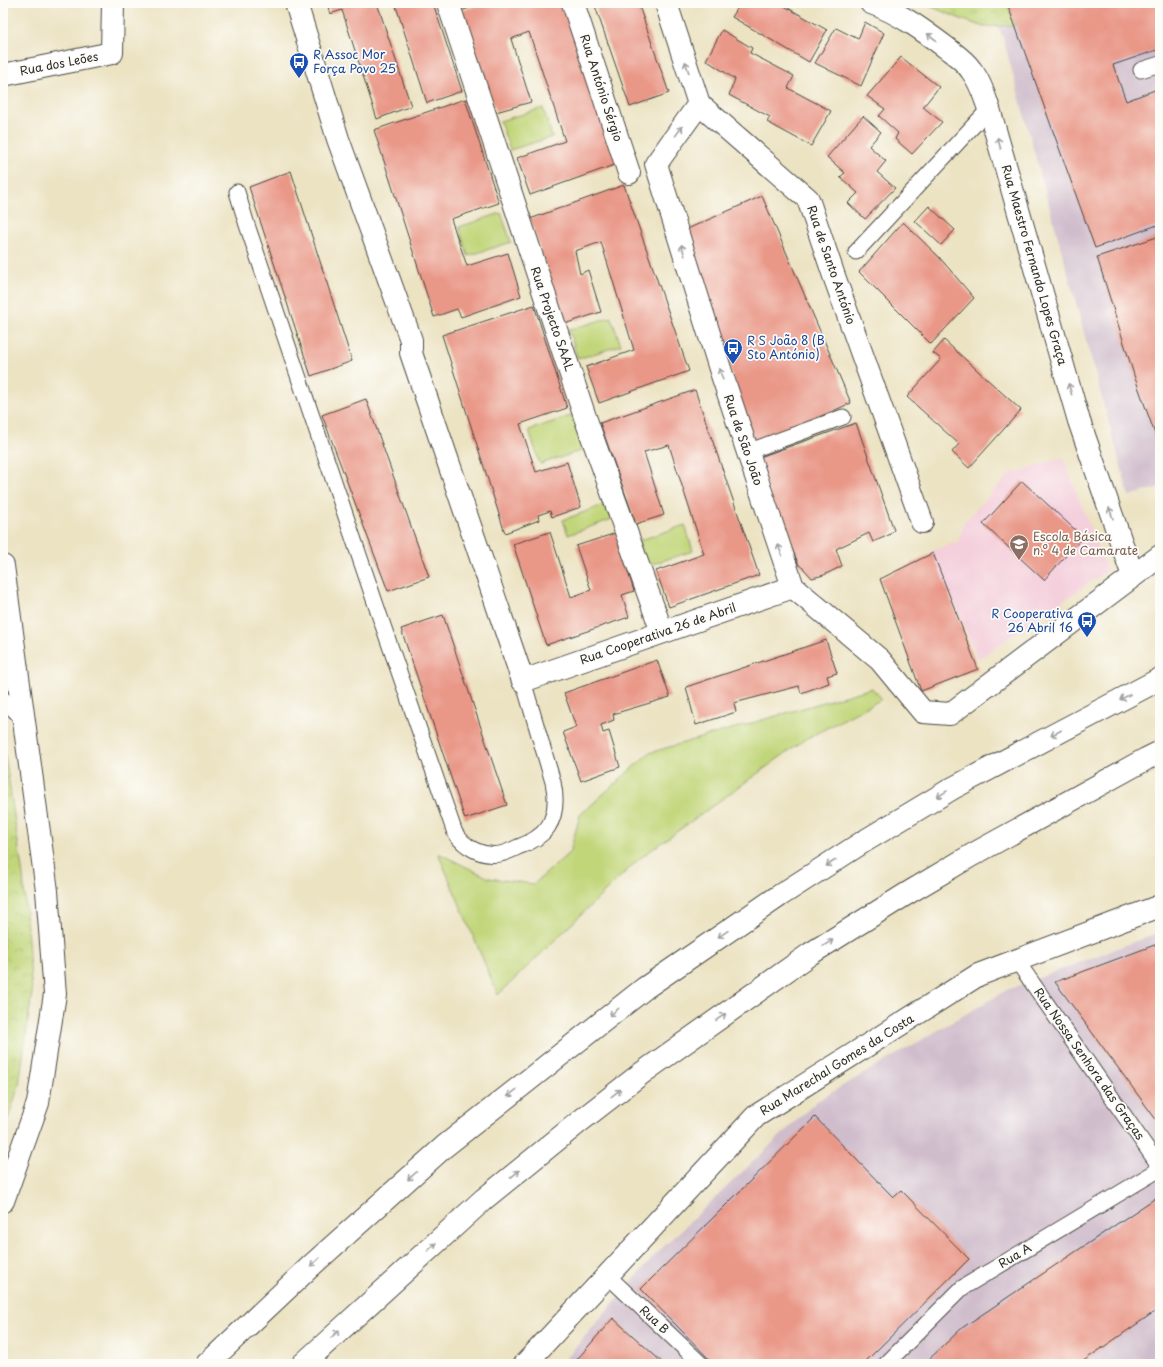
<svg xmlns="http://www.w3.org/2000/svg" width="1163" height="1367" viewBox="0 0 1163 1367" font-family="'Playpen Sans',sans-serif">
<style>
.built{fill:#f4cfdc}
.industrial{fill:#d0bdcc}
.green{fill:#c1d679;stroke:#768052}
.park{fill:url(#park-crowns);stroke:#768052}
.building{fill:#e99787}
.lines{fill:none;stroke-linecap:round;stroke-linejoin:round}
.service-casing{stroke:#484742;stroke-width:17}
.minor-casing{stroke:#484742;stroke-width:24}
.tertiary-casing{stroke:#484742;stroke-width:24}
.trunk-casing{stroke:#484742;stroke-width:24}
.service{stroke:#fff;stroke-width:15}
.minor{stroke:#fff;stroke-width:22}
.tertiary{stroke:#fff;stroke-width:22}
.trunk{stroke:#fff;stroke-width:22}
.oneway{stroke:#a0a0a0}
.labels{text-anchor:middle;stroke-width:3.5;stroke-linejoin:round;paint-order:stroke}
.transit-label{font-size:12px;fill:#164399;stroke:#fdfcf7;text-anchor:start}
.street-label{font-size:12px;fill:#2b2b2b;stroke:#fdfcf7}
.education-label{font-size:12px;fill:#785e54;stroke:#fdfcf7;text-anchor:start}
</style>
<defs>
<pattern id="park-crowns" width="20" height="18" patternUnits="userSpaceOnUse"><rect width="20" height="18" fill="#c1d679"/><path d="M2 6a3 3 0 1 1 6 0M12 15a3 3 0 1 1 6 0" fill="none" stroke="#a6b869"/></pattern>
</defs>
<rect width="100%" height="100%" fill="#fdfcf7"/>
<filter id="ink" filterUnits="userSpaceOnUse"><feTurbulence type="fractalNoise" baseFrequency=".025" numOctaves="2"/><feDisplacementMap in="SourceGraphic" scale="8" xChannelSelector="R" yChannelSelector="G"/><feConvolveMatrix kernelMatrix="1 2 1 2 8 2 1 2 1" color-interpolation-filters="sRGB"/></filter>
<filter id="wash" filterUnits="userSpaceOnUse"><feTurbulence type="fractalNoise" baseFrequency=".012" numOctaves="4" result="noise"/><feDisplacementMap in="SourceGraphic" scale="16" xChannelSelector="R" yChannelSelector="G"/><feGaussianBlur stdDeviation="0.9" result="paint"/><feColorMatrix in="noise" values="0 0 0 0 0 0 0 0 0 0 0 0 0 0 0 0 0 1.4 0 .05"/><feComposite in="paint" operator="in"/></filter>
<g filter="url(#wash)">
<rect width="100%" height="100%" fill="#ece3c3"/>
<!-- built -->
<path class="built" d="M 1063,457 L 1107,571 L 978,659 L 931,551 L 959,541 L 964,522 L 1008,475 Z"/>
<!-- industrial -->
<path class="industrial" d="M 988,3 L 1160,3 L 1160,487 L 1129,496 L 1003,38 Z
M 1160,932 L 1160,1364 L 561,1364 L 655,1255 L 817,1101 L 1007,990 Z"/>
<!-- green -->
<path class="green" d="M 543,108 L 552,137 L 510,150 L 500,121 Z
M 501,213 L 511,242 L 468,256 L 459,227 Z
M 611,317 L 621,345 L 578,359 L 569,330 Z
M 579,413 L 590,448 L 540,464 L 529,430 Z
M 609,503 L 615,518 L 568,535 L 563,520 Z
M 685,525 L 693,551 L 646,566 L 638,541 Z
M 872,688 L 882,699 L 804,740 L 639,859 L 498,995 L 438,853 L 489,878 L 534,884 L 570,852 L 580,815 L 649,753 Z"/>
<!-- park -->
<path class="park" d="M 922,3 L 1007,3 L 1015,25 L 984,27 L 961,19 Z
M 3,741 L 23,876 L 32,993 L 19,1085 L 3,1134 Z"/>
<g id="blocks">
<!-- building -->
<path class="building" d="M 327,3 L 377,3 L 411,106 L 377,119 L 342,10 L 330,14 Z
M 395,3 L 433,3 L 462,91 L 427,103 Z
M 483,3 L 565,3 L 620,163 L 530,195 L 517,158 L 565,141 L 529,32 L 511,39 L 531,102 L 496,112 L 461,11 Z
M 594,3 L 638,3 L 669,93 L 630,107 Z
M 741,3 L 779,3 L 827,30 L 809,62 L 732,17 Z
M 1007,3 L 1160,3 L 1160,49 L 1113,65 L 1126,101 L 1160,88 L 1160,224 L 1095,248 Z
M 865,22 L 884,33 L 861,86 L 815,63 L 836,28 L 858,39 Z
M 722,30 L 752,48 L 750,53 L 794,76 L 788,88 L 831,111 L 811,146 L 767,122 L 770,117 L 729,95 L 735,79 L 706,60 Z
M 901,57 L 939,87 L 923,107 L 942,122 L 912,154 L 895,139 L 898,133 L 879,116 L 885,109 L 867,96 Z
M 465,99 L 499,203 L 451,219 L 467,266 L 508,253 L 521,296 L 461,317 L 457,309 L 434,317 L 374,130 Z
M 863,116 L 881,132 L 869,146 L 886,161 L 877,172 L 895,188 L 865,219 L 848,203 L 858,193 L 840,177 L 845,173 L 827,157 Z
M 291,171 L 352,361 L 311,376 L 249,187 Z
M 624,185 L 689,371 L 599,403 L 586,367 L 634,350 L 601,242 L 575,251 L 580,274 L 588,270 L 601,312 L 564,324 L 530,219 Z
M 762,196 L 851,403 L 755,445 L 685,230 Z
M 929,206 L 955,230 L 941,245 L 915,221 Z
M 903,222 L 939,257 L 974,298 L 931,344 L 859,272 Z
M 1160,236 L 1160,448 L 1135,378 L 1097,257 Z
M 534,305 L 567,408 L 520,424 L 536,472 L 567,462 L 581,507 L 552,517 L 550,511 L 538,515 L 539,520 L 505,533 L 442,335 Z
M 944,340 L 1021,410 L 969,468 L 952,452 L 959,444 L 907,397 L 941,359 L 933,353 Z
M 695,390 L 759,575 L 669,607 L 656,571 L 704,554 L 669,445 L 644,452 L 664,515 L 636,524 L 600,423 Z
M 366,399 L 429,577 L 388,591 L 322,415 Z
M 856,423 L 894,530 L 889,535 L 873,542 L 869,533 L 836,549 L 842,566 L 824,575 L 812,578 L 804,569 L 799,565 L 779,519 L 757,458 Z
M 1022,481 L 1083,537 L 1044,580 L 983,524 Z
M 550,532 L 571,597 L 591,590 L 576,546 L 616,533 L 634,591 L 622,595 L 629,617 L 546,645 L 513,544 Z
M 933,553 L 978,669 L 921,691 L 880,579 Z
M 443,615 L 507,805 L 465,819 L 401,629 Z
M 826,640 L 837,673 L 827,676 L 829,683 L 801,693 L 799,686 L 734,703 L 736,712 L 696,725 L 686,687 Z
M 657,660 L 670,697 L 613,714 L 614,720 L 601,725 L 603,733 L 609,731 L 620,767 L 581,781 L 563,732 L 576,727 L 564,693 Z
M 1160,943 L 1160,1125 L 1055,982 Z
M 815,1117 L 893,1197 L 901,1190 L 969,1259 L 863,1364 L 714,1364 L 641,1289 Z
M 1157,1197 L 1160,1202 L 1160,1308 L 1079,1364 L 924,1364 L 962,1328 Z
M 613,1318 L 664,1364 L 573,1364 Z"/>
</g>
</g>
<g filter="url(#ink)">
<use href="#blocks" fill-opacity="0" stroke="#484742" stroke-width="1"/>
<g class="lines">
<defs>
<path id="service" d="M 1141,70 L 1160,64
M 237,192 L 247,225 L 380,617 L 455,833 C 465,848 483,857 500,854 C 506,853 512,850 518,847 C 530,843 540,838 548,827 C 557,813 556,796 553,782 L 523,681
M 856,252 L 989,109
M 747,452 L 843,417
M 3,699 L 23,719
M 1017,961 L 1160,1167
M 608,1276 L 701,1364
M 886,1364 L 962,1288 L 1160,1169"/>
<path id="minor" d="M 296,3 L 338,139 L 411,340 L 411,353 L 523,681 L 793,587
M 448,3 L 585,417 L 662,632
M 573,3 L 629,173
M 666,3 L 699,104 L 808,199 L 834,276 L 922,522
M 871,3 C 900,13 924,31 948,49 C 956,55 965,61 971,70 C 980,81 984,95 989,109 L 1079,421 L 1133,576
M 3,75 L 112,53 L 113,3
M 699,104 L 656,164 L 721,372 L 793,587 L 880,660 L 923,712 L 950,714 L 1160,556
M 525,1364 L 756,1116 L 978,975 L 1160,906"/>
<path id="tertiary" d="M 3,566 L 47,891 L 55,994 L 38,1103 L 3,1201"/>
<path id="trunk" d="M 207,1364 L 312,1265 L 445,1146 L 645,988 L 779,896 L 863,842 L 953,788 L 1160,679
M 303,1364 L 484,1199 L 579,1122 L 642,1073 L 810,954 L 908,893 L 972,855 L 1146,759 L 1160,752"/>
</defs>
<!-- service casing -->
<use href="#service" class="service-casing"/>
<!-- minor casing -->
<use href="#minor" class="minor-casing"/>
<!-- tertiary casing -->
<use href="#tertiary" class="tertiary-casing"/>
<!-- trunk casing -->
<use href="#trunk" class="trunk-casing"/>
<!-- service -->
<use href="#service" class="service"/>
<!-- minor -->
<use href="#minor" class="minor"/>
<!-- tertiary -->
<use href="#tertiary" class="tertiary"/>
<!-- trunk -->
<use href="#trunk" class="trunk"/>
</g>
<!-- one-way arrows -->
<defs><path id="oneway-shaft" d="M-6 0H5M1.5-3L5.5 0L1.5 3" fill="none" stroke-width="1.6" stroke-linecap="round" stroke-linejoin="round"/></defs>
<g class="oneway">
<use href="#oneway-shaft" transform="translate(932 37) rotate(-143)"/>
<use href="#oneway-shaft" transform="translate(687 67) rotate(-108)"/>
<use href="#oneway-shaft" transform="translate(679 131) rotate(-54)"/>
<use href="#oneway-shaft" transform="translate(999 143) rotate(-106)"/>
<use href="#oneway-shaft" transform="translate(683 250) rotate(-107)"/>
<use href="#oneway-shaft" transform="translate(721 374) rotate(-108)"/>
<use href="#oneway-shaft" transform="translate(1070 389) rotate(-106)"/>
<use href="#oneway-shaft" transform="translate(1111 513) rotate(-109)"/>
<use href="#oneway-shaft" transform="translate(780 550) rotate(-109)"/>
<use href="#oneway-shaft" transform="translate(1125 697) rotate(152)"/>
<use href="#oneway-shaft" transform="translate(1056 733) rotate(152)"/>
<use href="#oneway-shaft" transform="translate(942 794) rotate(149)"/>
<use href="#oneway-shaft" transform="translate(831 863) rotate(147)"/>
<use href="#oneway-shaft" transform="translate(723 934) rotate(146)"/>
<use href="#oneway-shaft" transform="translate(828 943) rotate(-32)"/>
<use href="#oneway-shaft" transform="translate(614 1012) rotate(142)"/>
<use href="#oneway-shaft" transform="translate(721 1017) rotate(-35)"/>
<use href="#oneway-shaft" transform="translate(512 1093) rotate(142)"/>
<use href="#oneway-shaft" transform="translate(616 1093) rotate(-38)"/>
<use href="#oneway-shaft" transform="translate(515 1174) rotate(-39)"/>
<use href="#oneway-shaft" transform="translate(412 1176) rotate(138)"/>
<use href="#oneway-shaft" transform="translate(432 1247) rotate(-42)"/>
<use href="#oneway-shaft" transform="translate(315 1262) rotate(138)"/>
<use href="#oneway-shaft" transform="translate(335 1334) rotate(-42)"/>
</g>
</g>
<!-- icons -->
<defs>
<symbol id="bus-pin" viewBox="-11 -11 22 30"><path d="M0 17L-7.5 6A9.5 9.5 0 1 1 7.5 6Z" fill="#1a4fb4" stroke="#fdfcf7"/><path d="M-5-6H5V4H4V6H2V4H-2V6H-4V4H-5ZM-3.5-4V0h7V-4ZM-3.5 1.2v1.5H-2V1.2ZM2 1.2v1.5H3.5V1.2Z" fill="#fff"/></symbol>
<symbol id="school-pin" viewBox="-11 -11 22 30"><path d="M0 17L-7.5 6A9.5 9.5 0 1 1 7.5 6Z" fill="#8d6e63" stroke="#fdfcf7"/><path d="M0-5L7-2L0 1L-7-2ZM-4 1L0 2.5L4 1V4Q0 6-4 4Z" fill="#fff"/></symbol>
</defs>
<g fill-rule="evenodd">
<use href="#bus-pin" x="288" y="51" width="22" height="30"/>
<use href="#bus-pin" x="722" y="337" width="22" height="30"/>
<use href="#school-pin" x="1008" y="533" width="22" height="30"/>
<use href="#bus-pin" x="1076" y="610" width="22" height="30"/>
</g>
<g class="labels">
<!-- transit labels -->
<g class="transit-label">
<text x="313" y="59">R Assoc Mor<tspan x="313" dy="14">Força Povo 25</tspan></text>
<text x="747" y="345">R S João 8 (B<tspan x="747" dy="14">Sto António)</tspan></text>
<text x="1073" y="618" text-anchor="end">R Cooperativa<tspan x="1073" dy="14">26 Abril 16</tspan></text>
</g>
<!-- street labels -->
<g class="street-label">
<text transform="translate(59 64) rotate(-11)" y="4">Rua dos Leões</text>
<text transform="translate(601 88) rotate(72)" y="4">Rua António Sérgio</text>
<text transform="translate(831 265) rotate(71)" y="4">Rua de Santo António</text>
<text transform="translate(1034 265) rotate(74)" y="4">Rua Maestro Fernando Lopes Graça</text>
<text transform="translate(552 319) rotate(71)" y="4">Rua Projecto SAAL</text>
<text transform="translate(743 440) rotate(71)" y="4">Rua de São João</text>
<text transform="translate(658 634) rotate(-19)" y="4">Rua Cooperativa 26 de Abril</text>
<text transform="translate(1089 1064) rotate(55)" y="4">Rua Nossa Senhora das Graças</text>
<text transform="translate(837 1065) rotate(-32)" y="4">Rua Marechal Gomes da Costa</text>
<text transform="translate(1015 1256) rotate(-31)" y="4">Rua A</text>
<text transform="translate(654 1320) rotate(43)" y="4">Rua B</text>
</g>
<!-- education labels -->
<g class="education-label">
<text x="1033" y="541">Escola Básica<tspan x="1033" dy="14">n.º 4 de Camarate</tspan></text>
</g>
</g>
<!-- margin -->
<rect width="1163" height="1367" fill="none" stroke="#fdfcf7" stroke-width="16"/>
</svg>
